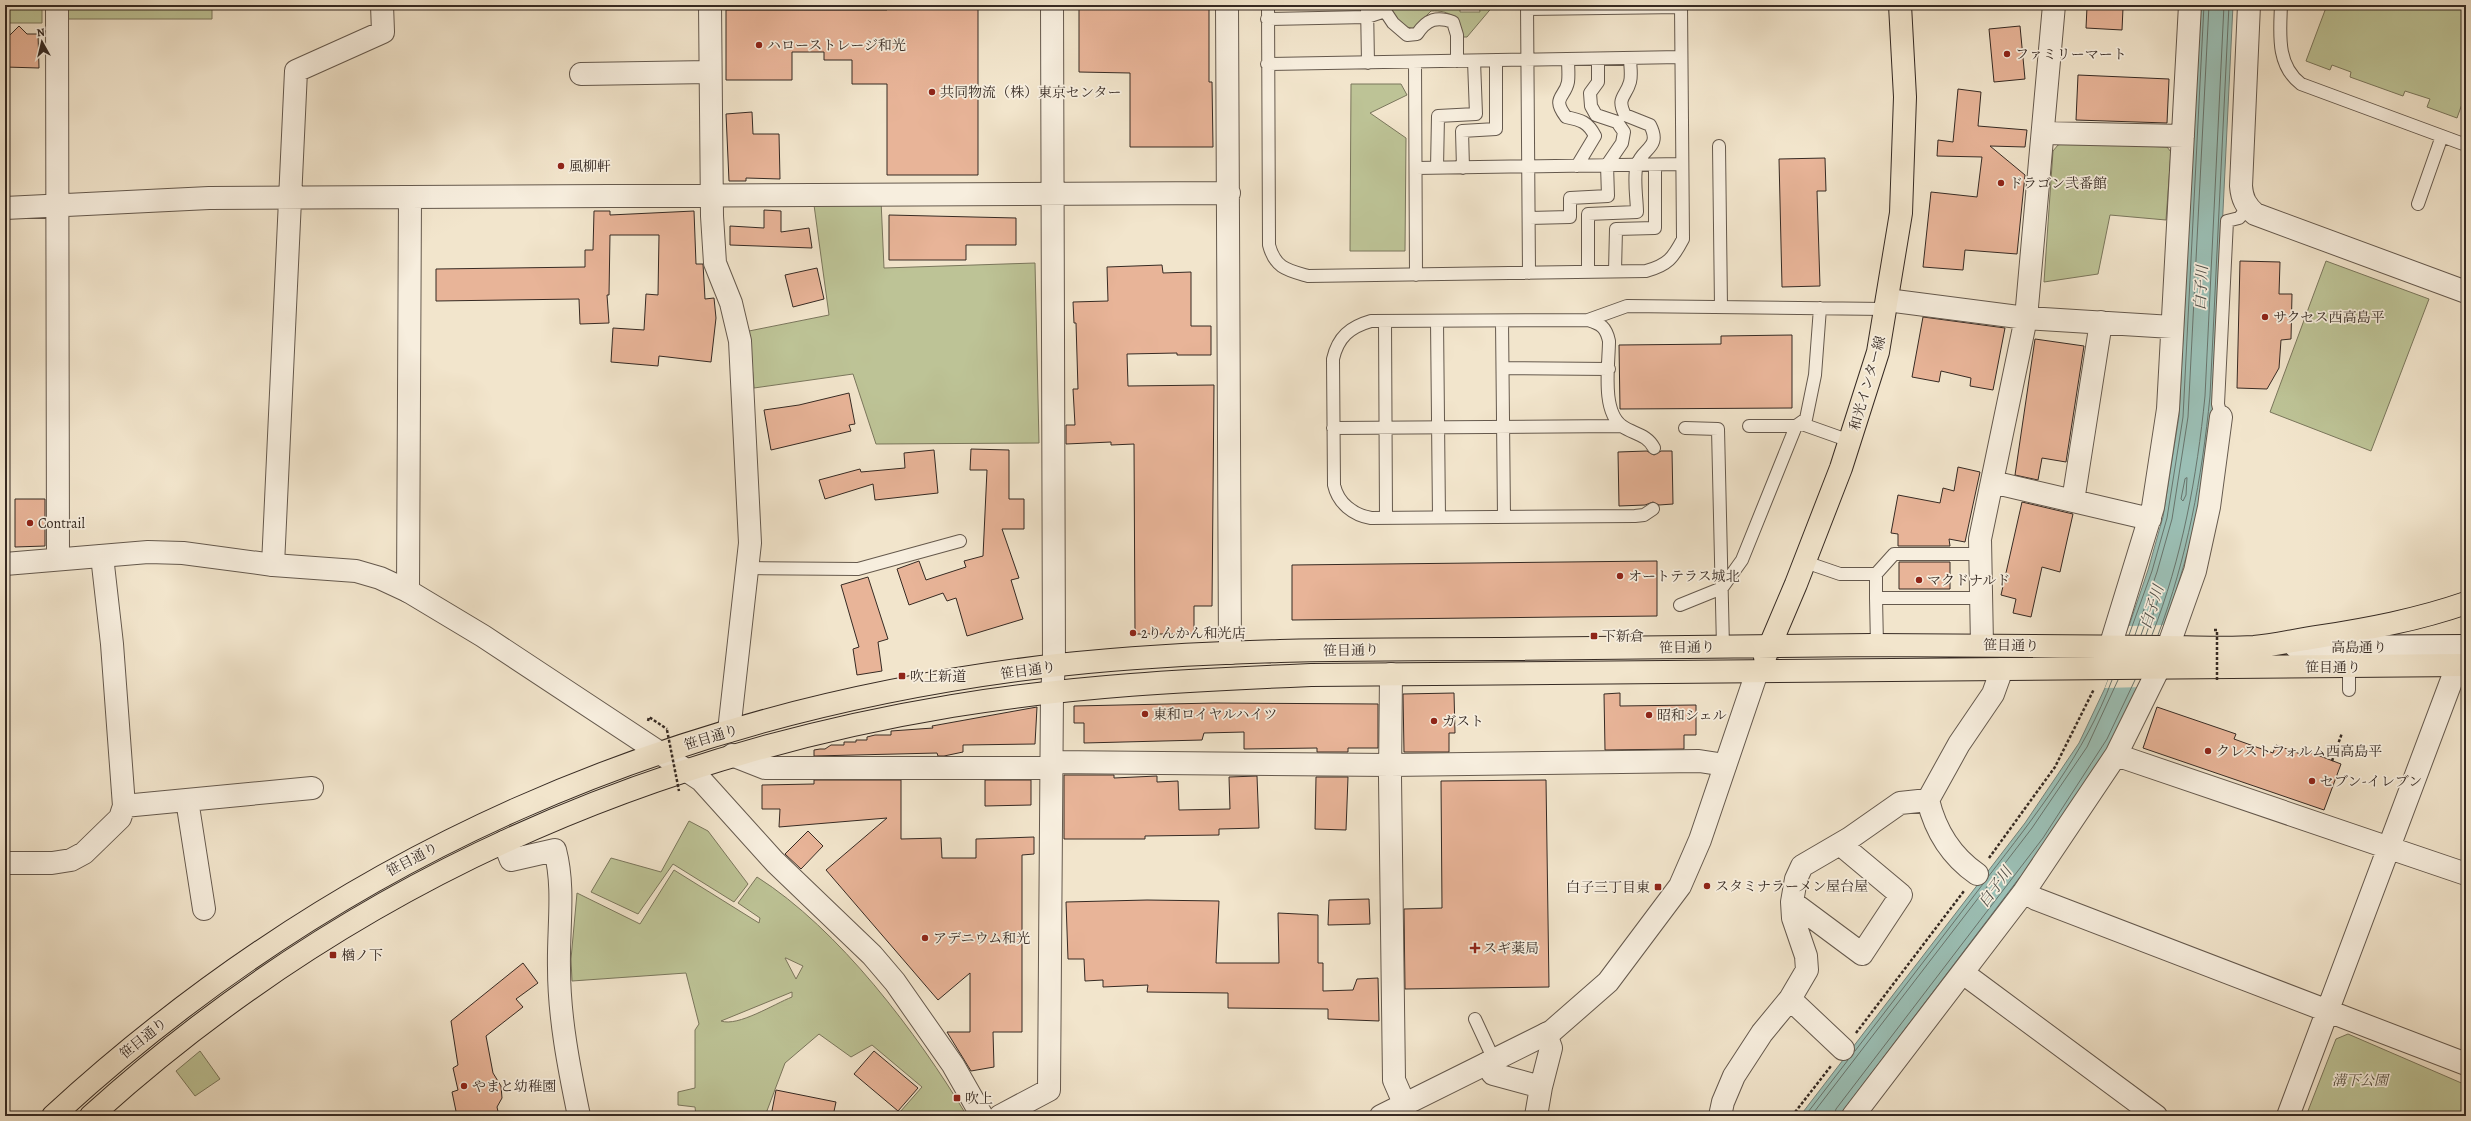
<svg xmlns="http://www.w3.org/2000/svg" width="2471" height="1121" viewBox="0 0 2471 1121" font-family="Alegreya,'Noto Serif JP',serif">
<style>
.green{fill:#bdc396;stroke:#7a765c;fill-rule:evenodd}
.water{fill:#9bbfb5;stroke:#73837b}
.pier{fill:#f2e5cc}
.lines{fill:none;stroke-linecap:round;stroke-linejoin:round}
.shore{stroke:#68746c;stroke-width:1}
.building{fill:#e8b498;stroke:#362a23}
.service-casing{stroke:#65594d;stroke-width:14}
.minor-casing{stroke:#65594d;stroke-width:24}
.tertiary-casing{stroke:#65594d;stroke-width:24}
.secondary-casing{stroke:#362a23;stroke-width:24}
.primary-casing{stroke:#362a23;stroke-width:24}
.path{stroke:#362a23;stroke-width:2.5;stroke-dasharray:3 2;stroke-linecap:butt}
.service{stroke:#f7eede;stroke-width:12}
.minor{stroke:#f7eede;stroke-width:22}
.tertiary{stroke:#f7eede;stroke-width:22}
.secondary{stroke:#f7eede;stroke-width:22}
.primary{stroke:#f2e5cc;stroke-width:22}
.path-bridge{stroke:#362a23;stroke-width:2.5;stroke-dasharray:3 2;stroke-linecap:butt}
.poi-dot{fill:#8f2418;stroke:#f7eede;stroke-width:1.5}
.labels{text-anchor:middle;stroke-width:3.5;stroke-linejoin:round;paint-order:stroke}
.poi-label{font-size:14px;fill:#362a23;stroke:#f7eede;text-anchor:start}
.street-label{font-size:14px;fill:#362a23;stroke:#f7eede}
.park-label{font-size:14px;font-style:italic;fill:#585040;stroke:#f7eede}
.water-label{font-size:15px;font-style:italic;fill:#4f4f48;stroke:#f7eede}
</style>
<rect width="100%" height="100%" fill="#f2e5cc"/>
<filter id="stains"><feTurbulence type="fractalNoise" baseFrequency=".005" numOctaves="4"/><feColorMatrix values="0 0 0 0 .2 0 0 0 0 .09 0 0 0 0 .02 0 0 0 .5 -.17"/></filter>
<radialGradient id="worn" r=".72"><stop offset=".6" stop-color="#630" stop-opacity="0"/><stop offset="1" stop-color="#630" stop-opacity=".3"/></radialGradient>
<!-- green -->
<path class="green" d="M 5,5 L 42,5 L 42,23 L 5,23 Z
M 68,5 L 212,5 L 212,19 L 68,19 Z
M 1390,5 L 1433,8 L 1434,5 L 1460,5 L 1460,12 L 1480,12 L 1479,5 L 1494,5 L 1467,37 L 1462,37 C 1459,18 1451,10 1431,11 L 1414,28 L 1405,27 L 1394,15 Z
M 2327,5 L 2466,5 L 2466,93 L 2457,118 L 2427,107 L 2430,99 L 2405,91 L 2403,96 L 2350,77 L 2351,72 L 2332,65 L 2330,70 L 2306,61 Z
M 1351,84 L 1401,84 L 1407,95 L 1370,113 L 1406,138 L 1405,251 L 1350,251 Z
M 2065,143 L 2167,147 L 2171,152 L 2166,220 L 2110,215 L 2098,274 L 2044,282 L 2053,151 L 2058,145 Z
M 881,200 L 884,268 L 1035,263 L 1039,443 L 876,444 L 853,374 L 754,388 L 749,331 L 829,315 L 814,205 Z
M 2326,261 L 2429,299 L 2371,451 L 2270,412 Z
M 689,821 L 708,831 L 748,884 L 734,902 L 673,864 L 638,914 L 591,892 L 611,858 L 661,872 Z
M 674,870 L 759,923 L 760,918 L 738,903 L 757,877 C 839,929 917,1033 967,1116 L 907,1116 L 900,1112 L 922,1087 L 872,1045 L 851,1057 L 819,1034 L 785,1063 L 765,1116 L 696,1116 L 695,1107 L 678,1105 L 678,1092 L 695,1088 L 695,1030 L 699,1024 L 686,973 L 572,981 L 571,959 L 577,893 L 640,924 ZM 786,958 L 803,966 L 796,979 L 785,958 ZM 792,992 L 792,997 C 774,1004 738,1027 721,1021 Z
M 2348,1034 L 2466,1085 L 2466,1108 L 2463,1116 L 2306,1116 L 2336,1039 Z
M 200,1051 L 220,1079 L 195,1096 L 176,1071 Z"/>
<!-- water -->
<path class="water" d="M 2200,5 L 2233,5 L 2214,396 L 2210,433 L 2201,498 L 2190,544 L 2166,625 L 2115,743 L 2050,844 L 1842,1116 L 1800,1116 L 2025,823 L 2079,743 L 2105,688 L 2129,626 L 2148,570 L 2163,517 L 2179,416 Z"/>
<!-- pier -->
<path class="pier" d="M 2166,625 L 2142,687 L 2105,688 L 2129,626 Z"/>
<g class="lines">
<!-- shore -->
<path class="shore" d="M 2187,478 L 2186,495 L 2183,501 L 2181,499 L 2185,479 Z
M 2129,635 L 2152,571 L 2167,518 L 2183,417 L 2204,5
M 2135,635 L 2157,572 L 2172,519 L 2188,417 L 2209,5
M 2141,635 L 2154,599 L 2156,598 L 2158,600 L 2146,635
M 2152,635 C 2182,558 2197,477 2205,396 L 2224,5
M 2158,635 C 2187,558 2202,478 2210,396 L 2229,5
M 1988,877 C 2035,816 2085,753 2112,680
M 1855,1051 L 1983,884
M 1805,1116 L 1848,1060
M 1811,1116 L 2032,828 L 2087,747 L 2118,680
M 1834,1116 L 1836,1109 L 2043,838 L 2107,739 L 2135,680
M 1839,1116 L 2020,877"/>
</g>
<!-- building -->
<path class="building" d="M 887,5 L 978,5 L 978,175 L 887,175 L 887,84 L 852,84 L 852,60 L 824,60 L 824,52 L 792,52 L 792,80 L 726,80 L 726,10 L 887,10 Z
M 1079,5 L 1209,5 L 1209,82 L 1212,82 L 1213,147 L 1130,147 L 1130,73 L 1079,72 Z
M 2087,7 L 2123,8 L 2122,30 L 2086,28 Z
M 19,26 L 27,34 L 38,34 L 39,68 L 5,67 L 5,35 L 10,35 Z
M 2020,26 L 2025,79 L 1994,82 L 1989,29 Z
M 2078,75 L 2169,79 L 2167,123 L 2076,120 Z
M 1958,89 L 1981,92 L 1978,126 L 2027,130 L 2025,147 L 1990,146 L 2025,175 L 2017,254 L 1965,250 L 1963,270 L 1923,267 L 1931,192 L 1977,197 L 1982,157 L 1937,156 L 1938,140 L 1953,142 Z
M 752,112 L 753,134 L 779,134 L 780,179 L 746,178 L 746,181 L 729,181 L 726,114 Z
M 1825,158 L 1826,191 L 1817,191 L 1820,286 L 1782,287 L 1779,159 Z
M 764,210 L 781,211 L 781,232 L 809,228 L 812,248 L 730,245 L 730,226 L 764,228 Z
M 594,211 L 610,211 L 610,215 L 694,211 L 696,264 L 703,264 L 705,299 L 714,298 L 716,318 L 711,362 L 659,356 L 658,366 L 611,362 L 613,328 L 644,330 L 646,294 L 658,295 L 659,235 L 610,235 L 609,295 L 607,295 L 609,323 L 580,324 L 579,299 L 436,301 L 436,269 L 585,267 L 585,250 L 593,250 Z
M 889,215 L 1016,218 L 1016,245 L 966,245 L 966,260 L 889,260 Z
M 2240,261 L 2280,262 L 2279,294 L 2292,294 L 2291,339 L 2281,340 L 2279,368 L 2267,389 L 2237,388 Z
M 1162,265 L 1163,273 L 1191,272 L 1191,326 L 1211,326 L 1211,355 L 1177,355 L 1177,353 L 1127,354 L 1128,386 L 1214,385 L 1212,606 L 1194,606 L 1194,634 L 1135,634 L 1134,444 L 1111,445 L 1111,442 L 1066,444 L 1066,425 L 1075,425 L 1073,389 L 1078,389 L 1076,323 L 1074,323 L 1073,302 L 1108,301 L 1107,267 Z
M 817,268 L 824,299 L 793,307 L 785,275 Z
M 1923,317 L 2005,328 L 1993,390 L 1970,386 L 1971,378 L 1941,371 L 1939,382 L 1912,377 Z
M 1792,335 L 1792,408 L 1620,409 L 1619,345 L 1721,344 L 1721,336 Z
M 2035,339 L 2084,346 L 2066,462 L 2042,458 L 2038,480 L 2015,475 Z
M 849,393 L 855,424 L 849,425 L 851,431 L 771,450 L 764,410 L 799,405 Z
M 971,449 L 1009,450 L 1009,499 L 1024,499 L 1024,529 L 1002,529 L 1019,578 L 1011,580 L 1023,619 L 967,636 L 956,598 L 947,601 L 943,593 L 909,605 L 897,569 L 919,561 L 926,580 L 966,567 L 964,561 L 983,556 L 987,470 L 970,470 Z
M 934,450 L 938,493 L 875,500 L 873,484 L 825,499 L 819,480 L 860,469 L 861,472 L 905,468 L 904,453 Z
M 1647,451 L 1654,455 L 1661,451 L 1672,451 L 1673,504 L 1659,505 L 1653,502 L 1645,505 L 1619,506 L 1618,452 Z
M 1958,467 L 1980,472 L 1965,542 L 1949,539 L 1950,546 L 1898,546 L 1898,534 L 1891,533 L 1898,495 L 1940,503 L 1943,488 L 1954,491 Z
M 15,499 L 45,499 L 45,546 L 15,547 Z
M 2022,502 L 2073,514 L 2060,572 L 2042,567 L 2031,617 L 2013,613 L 2016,599 L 2001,595 Z
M 1657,561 L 1657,616 L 1292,620 L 1292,565 Z
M 1899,562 L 1950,562 L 1950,589 L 1899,589 Z
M 868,577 L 888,639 L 878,642 L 882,671 L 857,675 L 853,649 L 859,647 L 841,585 Z
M 1454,693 L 1455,733 L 1449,733 L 1449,752 L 1404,752 L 1403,694 Z
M 1620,693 L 1620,706 L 1696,705 L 1696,735 L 1684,735 L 1684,749 L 1605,750 L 1604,694 Z
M 1215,703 L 1378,704 L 1378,748 L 1348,748 L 1348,752 L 1317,752 L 1317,748 L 1244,749 L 1244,732 L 1204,733 L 1202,740 L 1084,743 L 1084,723 L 1074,723 L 1074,706 Z
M 1037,707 L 1035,744 L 963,745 L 963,752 L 944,756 L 938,756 L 937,753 L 814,756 L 814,750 L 820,749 L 825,749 L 831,745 L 844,745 L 844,742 L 856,742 L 856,740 L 867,740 L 867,737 L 875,735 L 891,735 L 891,731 L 933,728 L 932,726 Z
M 2157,707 L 2236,734 L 2234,739 L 2273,753 L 2276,745 L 2303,755 L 2304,750 L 2341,764 L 2324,810 L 2143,748 Z
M 1064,775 L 1114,775 L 1114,778 L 1157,776 L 1157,782 L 1178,781 L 1179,810 L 1230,809 L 1229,777 L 1257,776 L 1259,828 L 1219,829 L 1219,835 L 1145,836 L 1145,839 L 1064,839 Z
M 1316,777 L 1348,777 L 1346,830 L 1315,829 Z
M 814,780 L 901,780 L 901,839 L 941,838 L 942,858 L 976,858 L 976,839 L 1034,837 L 1034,854 L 1022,855 L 1022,1032 L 993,1032 L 994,1067 L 971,1071 L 947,1032 L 970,1032 L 970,973 L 938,1000 L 826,870 L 887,818 L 779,827 L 780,809 L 762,809 L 762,785 L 814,784 Z
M 985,780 L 1031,780 L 1031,805 L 985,806 Z
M 1546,780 L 1549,987 L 1405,989 L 1404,909 L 1442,908 L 1441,781 Z
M 808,831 L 823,846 L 801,869 L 785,854 Z
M 1369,899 L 1370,924 L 1328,925 L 1329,900 Z
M 1147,900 L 1219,901 L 1216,963 L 1279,963 L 1278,913 L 1318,915 L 1318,963 L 1323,963 L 1323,991 L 1353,990 L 1357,979 L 1378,978 L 1379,1021 L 1328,1019 L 1328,1009 L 1228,1008 L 1228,993 L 1147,992 L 1148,985 L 1103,987 L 1103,980 L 1085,981 L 1084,959 L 1068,959 L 1066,902 Z
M 523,963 L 538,983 L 516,999 L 523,1007 L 486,1036 L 493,1073 L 501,1086 L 502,1098 L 497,1107 L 499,1116 L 457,1116 L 452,1092 L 458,1090 L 453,1068 L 458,1065 L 451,1021 Z
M 874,1051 L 918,1088 L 898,1111 L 854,1074 Z
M 776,1090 L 836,1102 L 833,1116 L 771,1116 Z"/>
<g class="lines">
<defs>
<path id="service" d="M 1268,5 L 1269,245 C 1275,268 1287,270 1308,276 L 1646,271 C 1668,265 1673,258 1683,239 L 1681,5
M 1367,5 L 1368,63
M 1527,5 L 1529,273
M 2281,5 C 2280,33 2276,65 2301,84 L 2466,145
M 1527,9 L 1681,7
M 1267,19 L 1367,17 L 1385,11 L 1393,23 L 1407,35 L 1417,34 C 1427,19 1437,16 1453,22 L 1457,35 L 1457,61
M 1568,59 C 1568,67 1569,75 1568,82 C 1565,98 1551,97 1566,117 C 1581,120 1588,122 1595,136 L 1577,166
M 1415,62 L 1416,275
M 1267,64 L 1681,57
M 1719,146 L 1721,307
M 1416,168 L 1682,164
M 1437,168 L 1438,116 L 1476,114 L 1474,61
M 1463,168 L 1462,131 L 1496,129 L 1496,60
M 2418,204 L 2442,136
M 1529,218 L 1570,217 L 1570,198 L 1608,196 L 1607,165 L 1622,143 L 1624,132 L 1617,122 L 1596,115 L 1591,106 L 1590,93 L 1598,82 L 1598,59
M 1615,271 L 1616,229 L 1655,228 L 1655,165
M 1588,272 L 1588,214 L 1637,212 C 1637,200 1633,176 1637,165 C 1642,148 1662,148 1650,125 L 1625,115 C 1616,97 1626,97 1630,82 C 1632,75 1630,65 1630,58
M 1588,320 L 1627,306 L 1885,309
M 1385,321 L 1386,518
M 1437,321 L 1439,517
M 1502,321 L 1504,517
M 1503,368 L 1609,369
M 2221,417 L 2218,404 L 2227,221 L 2239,218 L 2248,208
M 1802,424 L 1850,441
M 1749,426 L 1796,426 L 1806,419 L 1815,375 L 1820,308
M 1333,428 L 1621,426
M 1685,428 L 1718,429 L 1723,647
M 1653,509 L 1644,515 L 1635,516 L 1371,518 C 1353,515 1338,503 1334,485 L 1333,359 C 1338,337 1350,327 1371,321 L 1588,320 C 1601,324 1606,327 1609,341 C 1609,364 1601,411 1622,426 C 1633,434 1647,434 1654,448
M 1805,562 L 1840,574 L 1876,574
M 747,568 L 858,569 L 960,541
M 1876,598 L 1876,574 L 1894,554 L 1980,554
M 1680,605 L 1722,588 L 1742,560 L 1796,426
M 1877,645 L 1876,598 L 1981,598
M 2349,667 L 2349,690
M 1475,1019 L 1494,1060"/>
<path id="minor" d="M 57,5 L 58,559
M 710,5 L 712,216 L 715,263 L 731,303 L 740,341 L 750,543 L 729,731
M 1227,5 L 1230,653
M 2249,5 L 2241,186 C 2242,199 2246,206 2255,214 L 2466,292
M 581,74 L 710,72
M 2043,133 L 2183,136
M 5,208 L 209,198 L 1229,193
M 1887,300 L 2026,318 L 2172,327
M 1992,482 L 2150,519
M 2073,501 L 2101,322
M 273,565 L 296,71 L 383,32 L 382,5
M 408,591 L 410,197
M 1982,645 L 1980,539 L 2026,318 L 2054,5
M 2110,647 L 2153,507 L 2168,409 L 2190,5
M 2168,647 L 2195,571 L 2209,507 L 2221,417
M 1391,674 L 1390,777 L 1394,1080 L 1404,1103
M 732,755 L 765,768 L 1051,768
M 2116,755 L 2466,874
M 1051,762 L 1390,765 L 1699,761 L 1725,765
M 187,800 L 204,909
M 1928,800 C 1935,829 1951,856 1977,874
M 124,806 L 312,788
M 504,842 L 511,860 L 555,850 C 565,888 558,929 559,968 C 559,1017 569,1068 579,1116
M 5,863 L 52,863 L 71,860 L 84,853 L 120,818 L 124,806 L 112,644 L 102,556
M 2024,892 L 2036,899 L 2466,1064
M 1792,902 L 1862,954 L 1901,895 L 1840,844
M 1963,973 L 2156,1116
M 1790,999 L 1843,1049
M 1486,1064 L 1493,1074 L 1541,1087
M 1000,1116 L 1049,1090 L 1052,692 L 1054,666 L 1052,5
M 1536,1116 L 1541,1087 L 1551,1048 L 1546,1034
M 1720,1116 L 1723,1102 L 1734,1076 L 1762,1033 L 1790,999 L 1807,970 L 1806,956 L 1793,918 L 1792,902 L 1796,879 L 1802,866 L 1850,838 L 1900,803 L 1928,800 L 1959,744 L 1993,694 L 2002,669
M 1853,1116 L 2024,892 L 2116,755 L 2159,668
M 2288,1116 L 2457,666"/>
<path id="tertiary" d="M 5,564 L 148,552 L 183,553 L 273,565 L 356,571 L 380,578 L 408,591 L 483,636 L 701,780 L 775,862 L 872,955 L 895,982 L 953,1065 L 982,1116
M 1381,1116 L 1552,1031 L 1608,982 L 1680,886 L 1700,840 L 1757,672"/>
<path id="secondary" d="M 2296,647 L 2466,646"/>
<path id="primary" d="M 1765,657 L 1796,584 L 1841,468 L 1878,352 L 1901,213 L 1905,97 L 1900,5
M 53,1116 C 339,853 673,709 1058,665 C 1205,649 1355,649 1503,649 C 1626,648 1749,646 1872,645 C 1970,645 2068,647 2165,647 C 2195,647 2225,649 2254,647 C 2275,645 2296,640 2317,637 C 2368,629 2417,620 2466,603
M 91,1116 C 336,894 627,760 952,706 C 1071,686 1191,680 1311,675 L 2466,665"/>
</defs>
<!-- service casing -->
<use href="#service" class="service-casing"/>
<!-- minor casing -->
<use href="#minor" class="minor-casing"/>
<!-- tertiary casing -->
<use href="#tertiary" class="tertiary-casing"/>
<!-- secondary casing -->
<use href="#secondary" class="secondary-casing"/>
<!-- primary casing -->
<use href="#primary" class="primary-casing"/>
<!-- path -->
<path class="path" d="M 648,721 L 649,717 L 667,729
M 2332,761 L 2342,733
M 1989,858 L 2055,767 L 2094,689
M 1856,1033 L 1964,891
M 1792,1116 L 1831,1066"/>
<!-- service -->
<use href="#service" class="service"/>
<!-- minor -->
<use href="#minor" class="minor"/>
<!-- tertiary -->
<use href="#tertiary" class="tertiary"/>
<!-- secondary -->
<use href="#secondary" class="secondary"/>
<!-- primary -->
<use href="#primary" class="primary"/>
<!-- path-bridge -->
<path class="path-bridge" d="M 2214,630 L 2217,630 L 2217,682
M 667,730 L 679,791"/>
</g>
<!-- markers -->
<g class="poi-dot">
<circle cx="759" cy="45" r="4"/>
<circle cx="2007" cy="54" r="4"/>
<circle cx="932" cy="92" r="4"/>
<circle cx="561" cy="166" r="4"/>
<circle cx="2001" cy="183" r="4"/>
<circle cx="2265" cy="317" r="4"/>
<circle cx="30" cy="523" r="4"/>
<circle cx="1620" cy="576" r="4"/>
<circle cx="1919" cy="580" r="4"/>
<circle cx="1133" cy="633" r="4"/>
<rect x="1590" y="632" width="8" height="8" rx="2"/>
<rect x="898" y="672" width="8" height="8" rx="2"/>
<circle cx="1145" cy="714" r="4"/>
<circle cx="1649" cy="715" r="4"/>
<circle cx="1434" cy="721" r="4"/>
<circle cx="2208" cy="751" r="4"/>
<circle cx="2312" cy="781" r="4"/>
<circle cx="1707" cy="886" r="4"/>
<rect x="1654" y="883" width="8" height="8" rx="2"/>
<circle cx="925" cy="938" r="4"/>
<path d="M1473 942h4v4h4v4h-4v4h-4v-4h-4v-4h4z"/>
<rect x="329" y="951" width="8" height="8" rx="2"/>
<circle cx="464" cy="1086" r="4"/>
<rect x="953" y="1094" width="8" height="8" rx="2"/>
</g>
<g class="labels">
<!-- poi labels -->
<g class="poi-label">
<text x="767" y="50">ハローストレージ和光</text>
<text x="2015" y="59">ファミリーマート</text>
<text x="940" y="97">共同物流（株）東京センター</text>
<text x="569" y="171">風柳軒</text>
<text x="2009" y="188">ドラゴン弐番館</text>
<text x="2273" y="322">サクセス西高島平</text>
<text x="38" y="528">Contrail</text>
<text x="1628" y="581">オートテラス城北</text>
<text x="1927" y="585">マクドナルド</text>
<text x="1141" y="638">2りんかん和光店</text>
<text x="1602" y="641">下新倉</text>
<text x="910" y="681">吹上新道</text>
<text x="1153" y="719">東和ロイヤルハイツ</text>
<text x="1657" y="720">昭和シェル</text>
<text x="1442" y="726">ガスト</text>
<text x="2216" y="756">クレストフォルム西高島平</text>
<text x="2320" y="786">セブン-イレブン</text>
<text x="1715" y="891">スタミナラーメン屋台屋</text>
<text x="1650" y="892" text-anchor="end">白子三丁目東</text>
<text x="933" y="943">アデニウム和光</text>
<text x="1483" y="953">スギ薬局</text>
<text x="341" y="960">楢ノ下</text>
<text x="472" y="1091">やまと幼稚園</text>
<text x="965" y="1103">吹上</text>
</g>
<!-- street labels -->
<g class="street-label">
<text transform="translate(1867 383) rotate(-74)" y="5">和光インター線</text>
<text transform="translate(2011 645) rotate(1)" y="5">笹目通り</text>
<text transform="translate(1687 647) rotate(-1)" y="5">笹目通り</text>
<text x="2359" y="652">高島通り</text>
<text transform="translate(1351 650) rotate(-1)" y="5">笹目通り</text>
<text x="2333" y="672">笹目通り</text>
<text transform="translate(1028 670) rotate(-8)" y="5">笹目通り</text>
<text transform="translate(711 737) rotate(-17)" y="5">笹目通り</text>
<text transform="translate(412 859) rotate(-28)" y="5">笹目通り</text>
<text transform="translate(143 1038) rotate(-39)" y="5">笹目通り</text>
</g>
<!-- park labels -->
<g class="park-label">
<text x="2360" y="1085">溝下公園</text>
</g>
<!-- water labels -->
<g class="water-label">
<text transform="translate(2201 288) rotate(-87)" y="5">白子川</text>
<text transform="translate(2152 607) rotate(-72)" y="5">白子川</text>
<text transform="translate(1995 887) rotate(-54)" y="5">白子川</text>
</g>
</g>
<!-- margin -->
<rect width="2471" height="1121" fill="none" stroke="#f2e5cc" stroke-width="20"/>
<rect x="6" y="6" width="2459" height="1109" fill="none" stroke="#362a23" stroke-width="2"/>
<rect x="10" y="10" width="2451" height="1101" fill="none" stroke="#362a23"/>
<!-- north arrow -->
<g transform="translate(42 42) rotate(352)" stroke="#f7eede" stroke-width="3" paint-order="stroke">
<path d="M0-3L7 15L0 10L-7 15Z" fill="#362a23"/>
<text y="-6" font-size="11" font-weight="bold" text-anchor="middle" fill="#362a23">N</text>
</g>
<rect width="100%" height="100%" filter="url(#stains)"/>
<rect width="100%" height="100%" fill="url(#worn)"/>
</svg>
